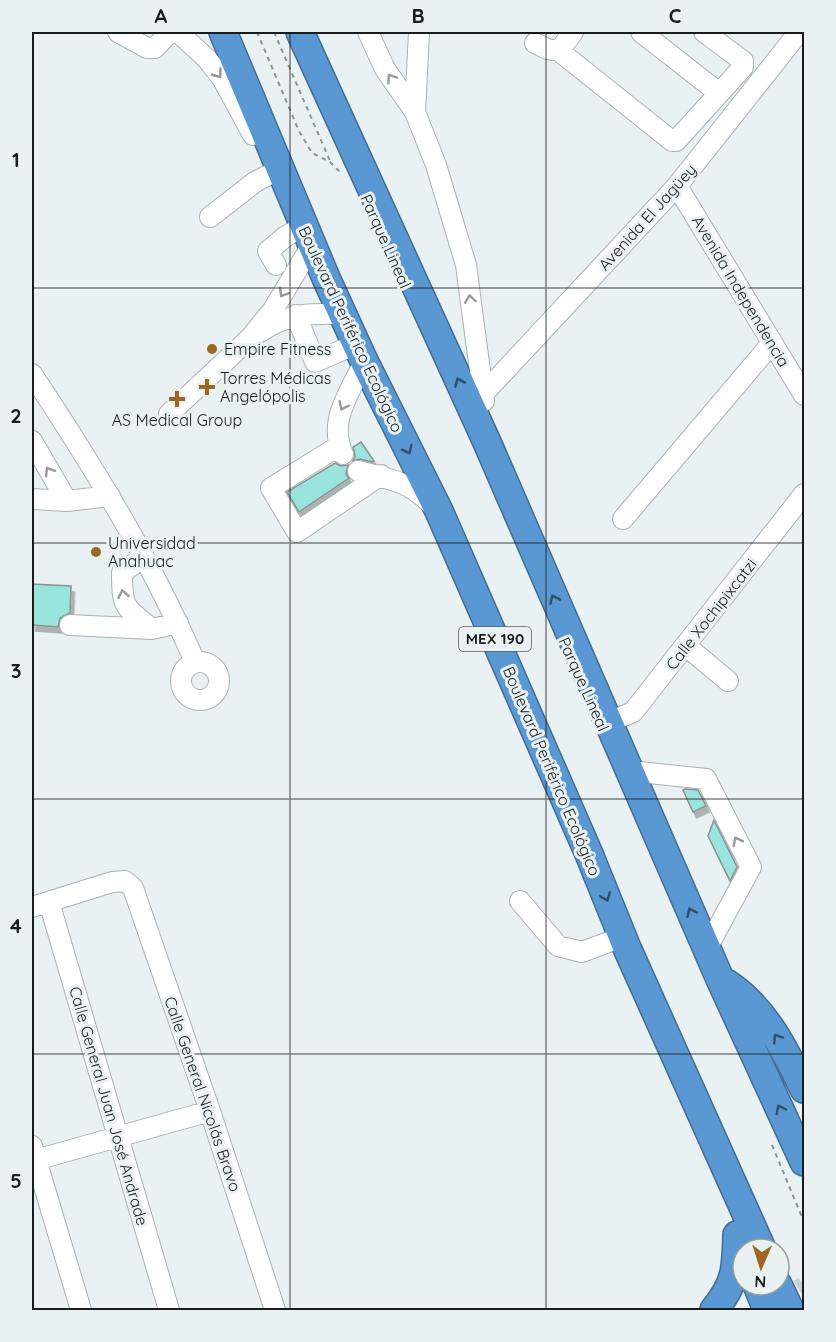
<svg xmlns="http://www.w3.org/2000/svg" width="836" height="1342" viewBox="0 0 836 1342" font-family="Quicksand,sans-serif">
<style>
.building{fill:#99e4dd;stroke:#8b9291;stroke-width:1.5;filter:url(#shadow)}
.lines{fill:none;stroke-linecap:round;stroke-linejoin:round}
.minor-tunnel{stroke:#cbd1d3;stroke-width:20;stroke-dasharray:20 10;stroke-linecap:butt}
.minor-casing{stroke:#aab1b3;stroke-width:22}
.highway-casing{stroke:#436d92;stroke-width:30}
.path{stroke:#8e9394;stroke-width:2;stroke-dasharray:4.5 4.5;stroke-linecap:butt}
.minor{stroke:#fff;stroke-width:20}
.highway{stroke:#5998d2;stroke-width:27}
.oneway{stroke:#989999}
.oneway2{stroke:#334e65}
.grid{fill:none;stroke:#191c1c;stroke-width:1.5;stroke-opacity:0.55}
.poi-dot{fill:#9c6720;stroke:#eaf1f3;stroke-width:2}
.labels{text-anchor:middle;stroke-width:6;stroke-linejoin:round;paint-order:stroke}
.shield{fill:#eaf1f3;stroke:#585c5c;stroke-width:1.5}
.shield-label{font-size:15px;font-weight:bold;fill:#191c1c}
.street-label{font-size:16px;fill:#191c1c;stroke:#eaf1f3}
.poi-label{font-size:16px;fill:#191c1c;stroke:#eaf1f3;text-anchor:start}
.neatline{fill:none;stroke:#191c1c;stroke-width:2}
.grid-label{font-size:20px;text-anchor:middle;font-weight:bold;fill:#191c1c}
</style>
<defs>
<filter id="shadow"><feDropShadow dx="3.5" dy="6" stdDeviation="0" flood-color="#0004"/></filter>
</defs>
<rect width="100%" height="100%" fill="#eaf1f3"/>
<!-- building -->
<path class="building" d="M 361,442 L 374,461 L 372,462 L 360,459 L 353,461 L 355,456 L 353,447 Z
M 335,463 L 341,466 L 348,465 L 346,474 L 349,478 L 299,512 L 287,492 Z
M 32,584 L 71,586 L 70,613 L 60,618 L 58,627 L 32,625 Z
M 685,789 L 698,790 L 706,806 L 693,812 L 683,790 Z
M 714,820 L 737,867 L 730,881 L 708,836 Z"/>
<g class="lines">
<!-- minor-tunnel -->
<path class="minor-tunnel" d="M 774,1306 L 804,1286"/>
<defs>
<path id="minor" d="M 118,32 L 147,48 L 155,48 L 170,32
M 178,32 L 207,59 L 222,78 L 253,135
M 368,32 L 385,69 L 415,112 L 436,165 L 466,265 L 484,401
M 641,32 L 719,93
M 535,43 L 547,49 L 559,51 L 672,141 L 676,141 L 743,67 L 743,61 L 704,32
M 559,51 L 573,32
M 415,112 L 419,32
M 677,186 L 804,395
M 210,217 L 255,182 L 280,169
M 276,265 L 268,251 L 286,236 L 304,226
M 296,315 L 315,362 L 356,344
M 260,332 C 289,313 310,313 343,314
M 32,374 C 93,466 151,560 195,662
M 484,393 L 677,186 L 799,32
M 169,414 L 250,338 L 273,310 L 312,245
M 32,441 L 67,501
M 339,446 L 271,488 L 297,532 L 381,475
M 343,454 C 327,420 351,392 364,361
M 358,471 C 391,480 408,480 433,506
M 32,499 L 67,501 L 110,496
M 623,519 L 772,343
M 143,557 L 122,573 C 122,609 125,607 152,629
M 70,625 L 152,629 L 178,623
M 686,646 L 728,681
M181 681a19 19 0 1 1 38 0a19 19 0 1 1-38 0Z
M 609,722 L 633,712 L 804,494
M 630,771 L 706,779 L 751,867 L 707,948
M 520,901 L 558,946 L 582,952 L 622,937
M 49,902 L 169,1310
M 32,907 L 112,882 L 125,881 L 133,888 L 210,1111 L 275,1310
M 32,1146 L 81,1310
M 32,1161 L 210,1111"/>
<path id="highway" d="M 223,32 L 326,278 L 364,361 L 439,511 L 589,854 L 627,948 L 762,1249
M 300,32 L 486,440 L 720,979 L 804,1162
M 726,983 C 764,1007 785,1050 804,1089
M 757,1285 L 767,1310
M 778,1285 L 790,1310
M 714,1310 C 736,1283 736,1269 737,1235"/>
</defs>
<!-- minor casing -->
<use href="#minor" class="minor-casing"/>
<!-- highway casing -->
<use href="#highway" class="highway-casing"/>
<!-- path -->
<path class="path" d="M 257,32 L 299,131 L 312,153 L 330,162 L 342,174
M 274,32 L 330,161
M 772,1145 L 804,1222"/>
<!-- minor -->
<use href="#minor" class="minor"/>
<!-- highway -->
<use href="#highway" class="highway"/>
</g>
<!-- one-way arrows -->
<defs><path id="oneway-chevron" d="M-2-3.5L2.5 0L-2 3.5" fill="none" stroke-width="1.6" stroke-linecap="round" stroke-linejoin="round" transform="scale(1.5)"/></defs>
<g class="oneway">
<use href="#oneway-chevron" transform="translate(218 74) rotate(53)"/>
<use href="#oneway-chevron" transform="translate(391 78) rotate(-124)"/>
<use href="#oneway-chevron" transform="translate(283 293) rotate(121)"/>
<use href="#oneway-chevron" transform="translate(470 299) rotate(-98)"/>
<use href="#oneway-chevron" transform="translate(343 406) rotate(115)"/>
<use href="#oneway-chevron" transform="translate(49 471) rotate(-121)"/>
<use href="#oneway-chevron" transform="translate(123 594) rotate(-100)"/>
<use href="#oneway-chevron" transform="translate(737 841) rotate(-117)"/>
</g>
<g class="oneway2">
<use href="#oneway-chevron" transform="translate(459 382) rotate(-114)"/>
<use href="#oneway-chevron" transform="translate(408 450) rotate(63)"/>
<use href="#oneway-chevron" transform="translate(554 599) rotate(-114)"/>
<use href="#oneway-chevron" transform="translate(606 897) rotate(68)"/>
<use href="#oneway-chevron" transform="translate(691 912) rotate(-114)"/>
<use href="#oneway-chevron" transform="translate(777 1038) rotate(-123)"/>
<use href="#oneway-chevron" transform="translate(780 1109) rotate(-115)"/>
</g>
<!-- grid -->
<path class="grid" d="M 290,32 L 290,1310M 546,32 L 546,1310M 32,288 L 804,288M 32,543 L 804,543M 32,799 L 804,799M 32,1054 L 804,1054"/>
<!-- markers -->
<g class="poi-dot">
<circle cx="212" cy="349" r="6"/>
<path d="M204 378h6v6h6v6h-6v6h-6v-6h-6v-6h6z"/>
<path d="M174 390h6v6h6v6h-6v6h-6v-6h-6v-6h6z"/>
<circle cx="96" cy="552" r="6"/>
</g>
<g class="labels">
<!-- shield labels -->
<rect class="shield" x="459" y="627" width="72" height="24" rx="4.5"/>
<g class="shield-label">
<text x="495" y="644">MEX 190</text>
</g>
<!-- street labels -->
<g class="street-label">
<text transform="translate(647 217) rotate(-48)" y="6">Avenida El Jagüey</text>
<text transform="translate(386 241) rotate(66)" y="6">Parque Lineal</text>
<text transform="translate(741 291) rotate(59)" y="6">Avenida Independencia</text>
<text transform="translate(351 329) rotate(65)" y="6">Boulevard Periférico Ecológico</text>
<text transform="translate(711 614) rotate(-52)" y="6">Calle Xochipixcatzi</text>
<text transform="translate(584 684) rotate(66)" y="6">Parque Lineal</text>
<text transform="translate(552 771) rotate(67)" y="6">Boulevard Periférico Ecológico</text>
<text transform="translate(203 1094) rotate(71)" y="6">Calle General Nicolás Bravo</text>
<text transform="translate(109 1106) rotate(74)" y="6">Calle General Juan José Andrade</text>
</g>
<!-- poi labels -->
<g class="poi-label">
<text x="224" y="355">Empire Fitness</text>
<text x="220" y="384">Torres Médicas<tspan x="220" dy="18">Angelópolis</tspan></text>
<text x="177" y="426" text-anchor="middle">AS Medical Group</text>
<text x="108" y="549">Universidad<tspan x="108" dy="18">Anahuac</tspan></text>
</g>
</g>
<!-- border -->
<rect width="836" height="1342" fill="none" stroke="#eaf1f3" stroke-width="66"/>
<!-- north arrow -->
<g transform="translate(761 1267) rotate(183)"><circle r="28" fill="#eaf1f3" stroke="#969c9d" stroke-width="1.5"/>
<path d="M0-4.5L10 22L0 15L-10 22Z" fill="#9c6720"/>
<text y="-9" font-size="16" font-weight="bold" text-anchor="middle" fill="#191c1c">N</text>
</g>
<rect x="33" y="33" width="770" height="1276" class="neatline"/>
<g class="grid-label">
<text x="161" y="23">A</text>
<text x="418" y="23">B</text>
<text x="675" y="23">C</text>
<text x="16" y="167">1</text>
<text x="16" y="423">2</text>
<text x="16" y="678">3</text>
<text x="16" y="933">4</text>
<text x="16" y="1188">5</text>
</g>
</svg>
